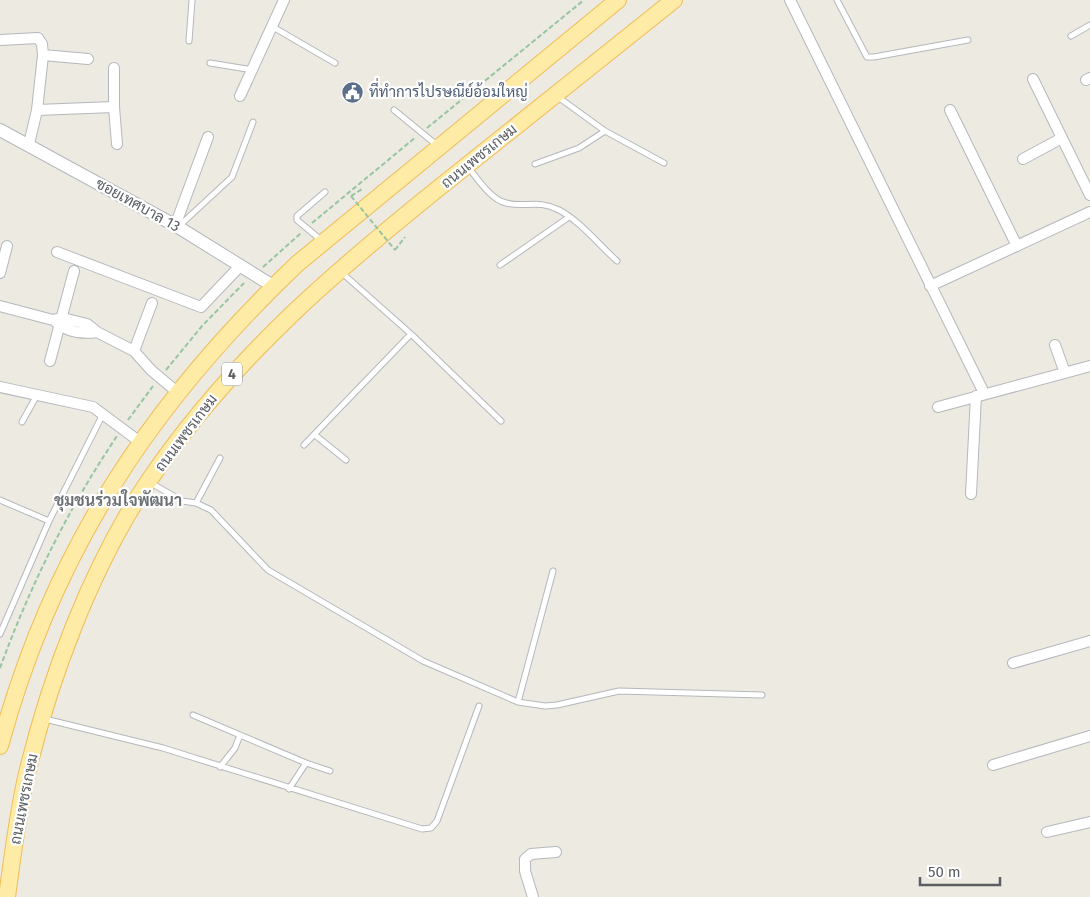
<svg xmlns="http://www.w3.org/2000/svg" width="1090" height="897" viewBox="0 0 1090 897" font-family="'Fira Sans',Sarabun,sans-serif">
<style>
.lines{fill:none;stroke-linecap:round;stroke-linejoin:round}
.service-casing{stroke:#b4b8bc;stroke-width:7}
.minor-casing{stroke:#b4b8bc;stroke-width:12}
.tertiary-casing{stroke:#b4b8bc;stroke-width:14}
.primary-casing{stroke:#f0bc57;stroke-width:18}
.path{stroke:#97c5a2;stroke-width:2;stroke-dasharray:5 2.5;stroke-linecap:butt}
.service{stroke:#fff;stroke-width:5}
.minor{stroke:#fff;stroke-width:10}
.tertiary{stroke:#fff;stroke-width:12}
.primary{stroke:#feeba5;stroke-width:16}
.path-bridge{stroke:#97c5a2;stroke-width:2;stroke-dasharray:5 2.5;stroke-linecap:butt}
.labels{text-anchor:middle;stroke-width:4.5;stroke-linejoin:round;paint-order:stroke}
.shield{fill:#fff;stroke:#8c8e91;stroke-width:1}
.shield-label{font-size:14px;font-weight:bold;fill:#5a5e62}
.service-label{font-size:15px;fill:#4e5e75;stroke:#fff;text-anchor:start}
.street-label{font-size:15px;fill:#5a5e62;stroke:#fff}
.neighbourhood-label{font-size:16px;font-weight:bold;fill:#6b7074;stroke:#fff}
</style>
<rect width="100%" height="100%" fill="#edeae1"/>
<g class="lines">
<defs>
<path id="service" d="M 837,0 L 867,57 L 874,57 L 968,40
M 273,27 L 335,63
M 1071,36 L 1090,25
M 189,41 L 192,0
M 210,63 L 253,70
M 558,97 L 605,131 L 664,163
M 394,110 L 438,146
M 535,164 L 579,148 L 605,131
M 468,167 C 477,178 491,200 506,203 C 526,208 537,199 559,210 C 580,221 599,245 617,261
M 178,227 L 232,177 L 253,122
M 321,240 L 297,220 L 297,216 L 325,192
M 500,265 L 569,217
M 411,334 L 501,421
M 22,422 L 37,395
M 315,435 L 346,460
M 304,445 L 411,334 L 341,272
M 151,483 L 182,501 L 196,503 L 211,510 L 268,570 L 423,661 L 518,702 L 553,571
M 0,500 L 49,521
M 196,503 L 220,458
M 0,634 L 49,521 L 103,414
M 518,702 L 545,706 L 557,705 L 619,691 L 762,695
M 193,715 L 306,763
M 45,719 L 163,748 L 422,829 L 431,828 L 437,821 L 479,706
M 220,767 L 235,748 L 240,735
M 289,789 L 306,763 L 330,771"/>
<path id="minor" d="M 790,0 L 984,393
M 0,40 L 38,38 L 42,44 L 43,55
M 88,59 L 43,55 L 37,110 L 114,107 L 114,68
M 1033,79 L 1090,195
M 1086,80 L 1090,78
M 240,96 L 284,0
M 114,107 L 117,144
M 950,110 L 1017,246
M 29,144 L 37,110
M 1023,159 L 1062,138
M 175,226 L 208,137
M 57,252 L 201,307 L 241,265
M 0,273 L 7,246
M 930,286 L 1090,212
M 0,306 L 53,320 L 63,318 L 87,324 L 97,332 L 134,351 L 151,370 L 177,392
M 56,322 C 67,332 83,334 97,332
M 1055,345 L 1065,373
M 134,351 L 152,303
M 50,361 L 74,271
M 0,387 L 93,407 L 140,442
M 938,407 L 1090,366
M 971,494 L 976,396
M 1013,663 L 1090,641
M 993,765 L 1090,736
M 1047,832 L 1090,822
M 533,897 L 525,871 L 525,859 L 531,854 L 556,852"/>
<path id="tertiary" d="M 0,130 L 178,227 L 273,286"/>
<path id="primary" d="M 0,746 C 53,550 151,403 297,264 L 618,0
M 7,897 C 12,859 17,820 25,782 C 48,682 91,567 148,482 C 233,356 343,264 460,171 C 531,114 603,57 674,0"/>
</defs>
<!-- service casing -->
<use href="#service" class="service-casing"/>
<!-- minor casing -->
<use href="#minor" class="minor-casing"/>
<!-- tertiary casing -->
<use href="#tertiary" class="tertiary-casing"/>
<!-- primary casing -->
<use href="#primary" class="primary-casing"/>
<!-- path -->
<path class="path" d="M 427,128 L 584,0
M 351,196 L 362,189
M 312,223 L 416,137
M 395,250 L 405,237
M 263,267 L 301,233
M 166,370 L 202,326 L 244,283
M 128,420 L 153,386
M 0,668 C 30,586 68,509 117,436"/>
<!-- service -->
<use href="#service" class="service"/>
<!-- minor -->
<use href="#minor" class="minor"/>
<!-- tertiary -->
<use href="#tertiary" class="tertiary"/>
<!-- primary -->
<use href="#primary" class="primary"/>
<!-- path-bridge -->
<path class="path-bridge" d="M 351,196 L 395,250"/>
</g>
<!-- icons -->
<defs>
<symbol id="civic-disc" viewBox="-11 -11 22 22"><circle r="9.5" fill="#5c6f8a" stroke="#fff"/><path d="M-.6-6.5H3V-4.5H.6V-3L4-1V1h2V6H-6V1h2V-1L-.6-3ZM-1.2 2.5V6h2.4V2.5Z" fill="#fff"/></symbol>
</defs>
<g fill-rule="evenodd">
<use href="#civic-disc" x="340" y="80" width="25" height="25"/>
</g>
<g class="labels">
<!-- shield labels -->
<rect class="shield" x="222" y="362.5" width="20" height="23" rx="4"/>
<g class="shield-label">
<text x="232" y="379">4</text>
</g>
<!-- service labels -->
<g class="service-label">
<text x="369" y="97">ที่ทำการไปรษณีย์อ้อมใหญ่</text>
</g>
<!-- street labels -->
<g class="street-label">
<text transform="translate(479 156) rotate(-39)" y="5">ถนนเพชรเกษม</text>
<text transform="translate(138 205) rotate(29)" y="5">ซอยเทศบาล 13</text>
<text transform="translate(186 433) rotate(-53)" y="5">ถนนเพชรเกษม</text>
<text transform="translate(24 799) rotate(-79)" y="5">ถนนเพชรเกษม</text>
</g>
<!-- neighbourhood labels -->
<g class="neighbourhood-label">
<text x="118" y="506">ชุมชนร่วมใจพัฒนา</text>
</g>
</g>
<!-- scale -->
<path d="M920 877v8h80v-8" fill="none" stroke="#5a5e62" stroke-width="2.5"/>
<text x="928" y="877" font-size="15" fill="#5a5e62" stroke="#ffffff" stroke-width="4" paint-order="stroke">50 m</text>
</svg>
